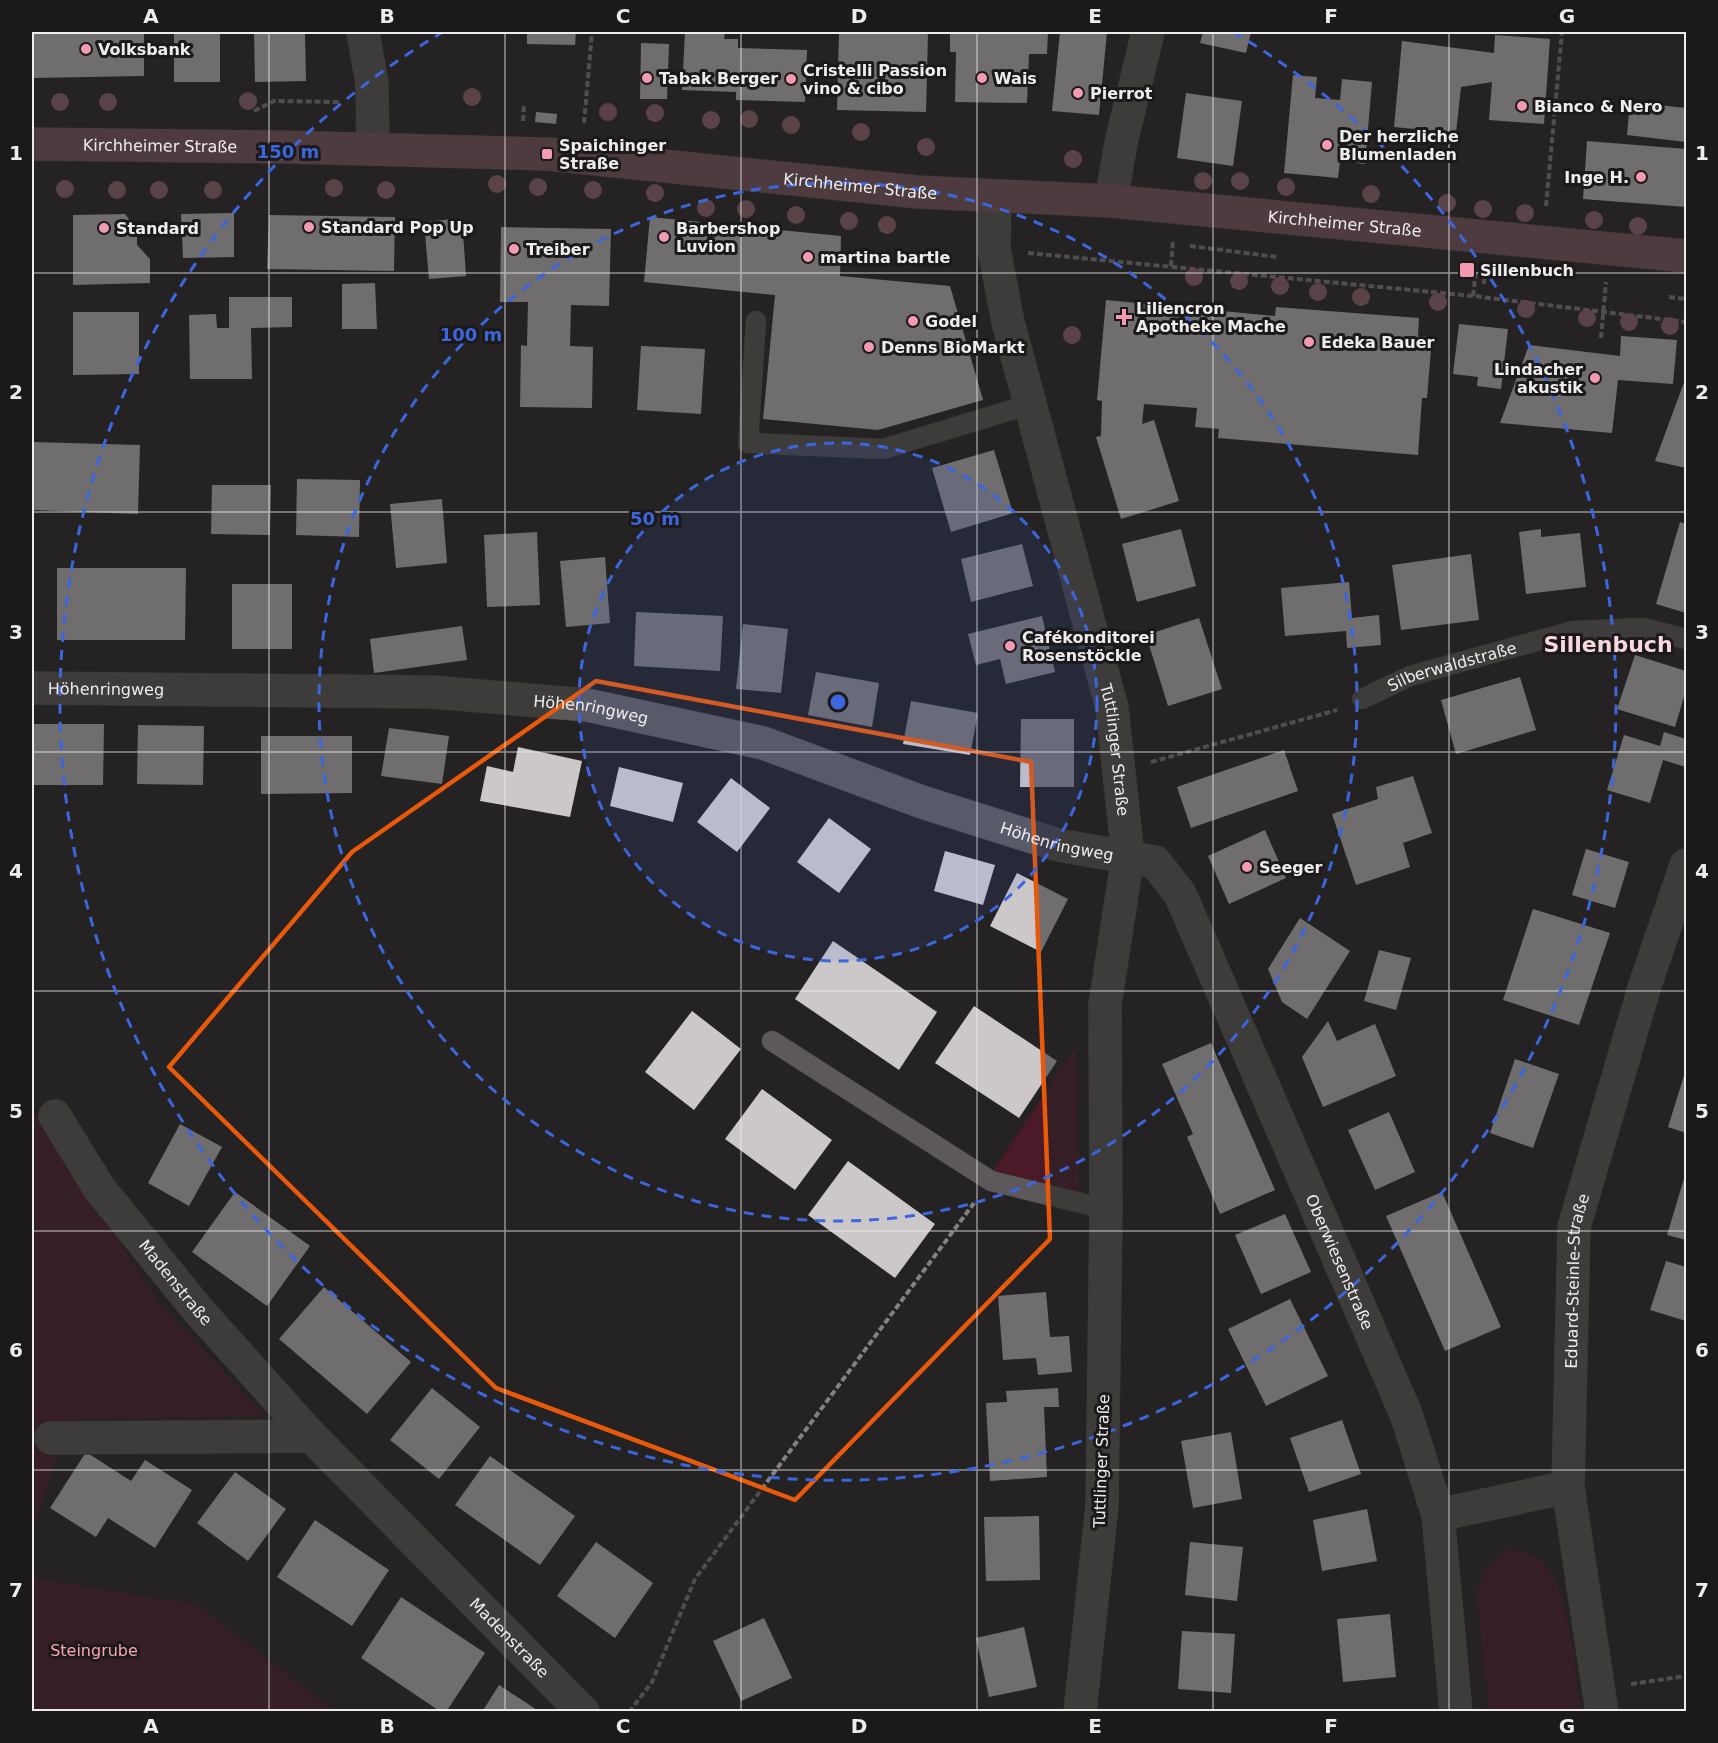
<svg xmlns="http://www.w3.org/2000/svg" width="1718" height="1743" viewBox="0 0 1718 1743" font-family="'DejaVu Sans',sans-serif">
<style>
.green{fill:#4b1a29}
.building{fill:#ccc8c9}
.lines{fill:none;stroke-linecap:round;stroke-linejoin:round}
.service-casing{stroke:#3f3d3d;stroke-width:21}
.minor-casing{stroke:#3f3d3d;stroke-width:34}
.tertiary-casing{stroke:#3f3d3d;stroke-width:34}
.secondary-casing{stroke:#3f3d3d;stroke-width:34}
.path{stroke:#838081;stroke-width:4;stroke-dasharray:6 3;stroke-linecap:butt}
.service{stroke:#5d595a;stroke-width:20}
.minor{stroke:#5d595a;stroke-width:33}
.tertiary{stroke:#5d595a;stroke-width:33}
.secondary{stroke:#805965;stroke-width:33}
.tree{fill:#9a6876}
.marked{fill:none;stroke:#e8590c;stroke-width:4.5;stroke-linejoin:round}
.grid{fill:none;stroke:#eeecec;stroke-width:1.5;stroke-opacity:0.55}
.ring{fill:none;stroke:#3c66db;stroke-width:3;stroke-dasharray:10 8}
.poi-dot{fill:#f29ab0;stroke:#1c191a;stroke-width:2}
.labels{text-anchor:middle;stroke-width:6;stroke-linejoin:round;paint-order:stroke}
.poi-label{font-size:16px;font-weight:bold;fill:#eeecec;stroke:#1c191a;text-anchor:start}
.street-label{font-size:16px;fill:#eeecec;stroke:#1c191a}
.park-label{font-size:16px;fill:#faa2b9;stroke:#1c191a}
.district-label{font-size:22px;font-weight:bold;fill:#fad8df;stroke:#1c191a}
.centre{fill:#3c66db;stroke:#1c191a;stroke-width:3}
.ring-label{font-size:18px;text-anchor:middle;font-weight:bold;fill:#3c66db;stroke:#1c191a;stroke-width:6;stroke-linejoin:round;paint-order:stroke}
.neatline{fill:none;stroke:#eeecec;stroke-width:2}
.grid-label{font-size:20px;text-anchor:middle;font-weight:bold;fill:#eeecec}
</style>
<rect width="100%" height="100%" fill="#252223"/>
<!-- green -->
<path class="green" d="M 1076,1046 L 1079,1193 L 993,1171 Z
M 32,1109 L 159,1303 L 266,1416 L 69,1420 L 32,1532 Z
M 1508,1549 C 1522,1551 1534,1554 1545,1565 C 1570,1592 1576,1675 1581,1711 L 1489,1711 L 1476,1592 L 1488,1568 Z
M 32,1578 L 197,1605 L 334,1711 L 32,1711 Z"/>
<!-- building -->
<path class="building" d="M 32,32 L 144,32 L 144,76 L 32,78 Z
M 174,32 L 220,32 L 220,82 L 174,82 Z
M 254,32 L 305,32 L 306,81 L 255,82 Z
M 527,32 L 576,32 L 575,45 L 527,44 Z
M 685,32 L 725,32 L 724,39 L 738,39 L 738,48 L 807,50 L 805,102 L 736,100 L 736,92 L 682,90 Z
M 839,32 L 928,32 L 926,112 L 837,110 Z
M 950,32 L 1048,32 L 1047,54 L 1029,54 L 1027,103 L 955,102 L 956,52 L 950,52 Z
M 1060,32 L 1107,32 L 1099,115 L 1052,111 Z
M 1203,32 L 1251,32 L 1246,53 L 1200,43 Z
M 1495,35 L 1550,39 L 1544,124 L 1489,120 L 1492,82 L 1461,87 L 1456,133 L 1394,127 L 1402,41 L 1494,53 Z
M 641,43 L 669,44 L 667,99 L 640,99 Z
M 1293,75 L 1317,77 L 1315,98 L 1340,100 L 1342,79 L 1372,82 L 1365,164 L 1340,161 L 1338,178 L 1284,173 Z
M 1186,93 L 1242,101 L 1233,166 L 1177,158 Z
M 1630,102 L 1686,108 L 1686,142 L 1627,135 Z
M 536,112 L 557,114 L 556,124 L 535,122 Z
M 1587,141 L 1686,149 L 1686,207 L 1583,199 Z
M 234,213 L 234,257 L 183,258 L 181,214 Z
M 125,214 L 137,229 L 137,245 L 150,259 L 150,283 L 73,285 L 73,215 Z
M 269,215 L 395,217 L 394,271 L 267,269 Z
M 650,217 L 841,236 L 840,276 L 950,286 L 983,400 L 878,430 L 763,419 L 775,295 L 644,282 Z
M 462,218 L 466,276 L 429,279 L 424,222 Z
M 501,227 L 611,229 L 609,306 L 571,305 L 570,346 L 593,347 L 592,408 L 520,407 L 521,345 L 527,346 L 528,302 L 500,302 Z
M 375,283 L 377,329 L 342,329 L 342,284 Z
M 229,297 L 292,297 L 292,327 L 251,328 L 252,379 L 190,379 L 189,315 L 216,314 L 217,328 L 229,328 Z
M 1106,300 L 1275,316 L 1276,307 L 1419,318 L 1418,336 L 1432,337 L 1427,398 L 1422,398 L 1418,455 L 1218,438 L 1219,429 L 1195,427 L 1197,408 L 1144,404 L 1142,424 L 1154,420 L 1179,501 L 1121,519 L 1096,437 L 1101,436 L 1102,401 L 1097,400 Z
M 73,312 L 139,312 L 139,374 L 73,375 Z
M 1459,324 L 1508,329 L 1501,389 L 1477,386 L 1478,377 L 1453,374 Z
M 1621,336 L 1677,340 L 1673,384 L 1618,380 L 1612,433 L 1500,423 L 1529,345 L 1620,356 Z
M 641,346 L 705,349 L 701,414 L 637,410 Z
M 1686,377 L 1686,468 L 1655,461 Z
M 32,442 L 140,445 L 138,514 L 32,510 Z
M 994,450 L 1013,513 L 951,532 L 932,468 Z
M 297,479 L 360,480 L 359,537 L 296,535 Z
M 212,485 L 271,485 L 270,535 L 211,534 Z
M 442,499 L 447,563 L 396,568 L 390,504 Z
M 1680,522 L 1686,524 L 1686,613 L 1656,604 Z
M 1181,529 L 1196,586 L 1137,602 L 1122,544 Z
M 1541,529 L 1541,537 L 1580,533 L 1586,587 L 1526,594 L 1519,532 Z
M 537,532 L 540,605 L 487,607 L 484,535 Z
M 1022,544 L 1033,586 L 971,602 L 961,559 Z
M 1471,554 L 1479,620 L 1401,630 L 1392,565 Z
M 605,557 L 610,623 L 566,627 L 560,561 Z
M 57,568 L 186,568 L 185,640 L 57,640 Z
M 1349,582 L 1352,618 L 1379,615 L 1381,645 L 1347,648 L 1346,631 L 1285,636 L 1281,588 Z
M 232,584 L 292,584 L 292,649 L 232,649 Z
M 636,612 L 723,616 L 720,671 L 634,666 Z
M 1042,616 L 1055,672 L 1006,684 L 1000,659 L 976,665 L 968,634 Z
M 1199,618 L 1222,689 L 1168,706 L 1146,635 Z
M 743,624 L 788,629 L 781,693 L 736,689 Z
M 462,626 L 467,660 L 374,673 L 370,639 Z
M 1635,655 L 1686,671 L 1686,690 L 1675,727 L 1617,709 Z
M 816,672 L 879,683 L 872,727 L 808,715 Z
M 1520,677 L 1536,730 L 1456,754 L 1441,700 Z
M 911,701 L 978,713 L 970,755 L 903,744 Z
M 1021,719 L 1074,719 L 1074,787 L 1020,787 Z
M 32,724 L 104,724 L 103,785 L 32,785 Z
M 138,725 L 204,726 L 203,785 L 137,784 Z
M 389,728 L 449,736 L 442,784 L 381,776 Z
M 1664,732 L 1686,739 L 1686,767 L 1663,760 L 1650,803 L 1607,790 L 1624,735 L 1660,746 Z
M 261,736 L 352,736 L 352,793 L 261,794 Z
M 518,747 L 582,761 L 570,817 L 480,801 L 487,766 L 513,772 Z
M 1284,750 L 1298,791 L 1191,828 L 1177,787 Z
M 619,767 L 683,783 L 673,822 L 610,806 Z
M 1413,776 L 1432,833 L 1403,843 L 1410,867 L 1356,885 L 1332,814 L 1378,799 L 1376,787 Z
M 731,778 L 770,808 L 737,852 L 697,822 Z
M 829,818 L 871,849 L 839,893 L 797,862 Z
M 1265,830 L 1286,878 L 1229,904 L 1208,856 Z
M 1586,849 L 1629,862 L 1615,908 L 1572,895 Z
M 945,851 L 995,865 L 983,905 L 934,891 Z
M 1017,873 L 1068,899 L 1041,952 L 990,926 Z
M 1533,909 L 1610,933 L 1579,1025 L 1503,1000 Z
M 1300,918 L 1350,951 L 1307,1019 L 1282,1002 L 1268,969 Z
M 833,941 L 937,1012 L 899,1070 L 795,999 Z
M 1379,950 L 1411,958 L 1396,1010 L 1364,1001 Z
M 974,1006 L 1057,1061 L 1019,1118 L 935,1063 Z
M 692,1011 L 741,1049 L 694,1110 L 645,1072 Z
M 1328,1021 L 1337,1041 L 1375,1024 L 1396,1076 L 1323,1107 L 1302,1057 Z
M 1211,1043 L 1275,1190 L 1220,1214 L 1187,1137 L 1193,1134 L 1162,1064 Z
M 1515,1059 L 1559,1074 L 1533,1148 L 1490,1133 Z
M 1686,1069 L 1686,1133 L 1668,1127 Z
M 762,1089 L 832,1140 L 795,1190 L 725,1139 Z
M 1389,1112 L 1415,1172 L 1375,1190 L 1348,1130 Z
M 180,1124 L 222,1147 L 189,1206 L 148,1183 Z
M 848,1161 L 935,1224 L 895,1278 L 808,1215 Z
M 1686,1172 L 1686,1240 L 1667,1235 Z
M 235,1192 L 310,1246 L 267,1306 L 192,1252 Z
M 1442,1192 L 1501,1327 L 1445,1351 L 1386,1216 Z
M 1285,1214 L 1311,1272 L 1261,1294 L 1235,1235 Z
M 1666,1261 L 1686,1267 L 1686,1321 L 1650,1310 Z
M 324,1287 L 411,1362 L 367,1414 L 279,1339 Z
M 1046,1292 L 1050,1337 L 1069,1336 L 1072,1372 L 1038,1375 L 1036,1358 L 1003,1360 L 998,1296 Z
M 1290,1299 L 1328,1376 L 1266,1406 L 1228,1329 Z
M 432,1388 L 480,1427 L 439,1479 L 390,1440 Z
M 1058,1388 L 1059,1407 L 1044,1407 L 1047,1477 L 990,1481 L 986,1403 L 1007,1402 L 1006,1391 Z
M 1342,1420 L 1361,1474 L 1309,1492 L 1290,1438 Z
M 1231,1432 L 1242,1499 L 1193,1508 L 1181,1441 Z
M 86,1452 L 131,1481 L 145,1460 L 192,1490 L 155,1548 L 108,1518 L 96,1537 L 50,1508 Z
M 490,1456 L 575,1516 L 540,1565 L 455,1505 Z
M 235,1472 L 286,1509 L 248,1561 L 197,1523 Z
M 1367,1509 L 1377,1561 L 1322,1571 L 1313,1520 Z
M 1039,1516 L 1040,1580 L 986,1581 L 984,1517 Z
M 315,1520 L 389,1570 L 352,1626 L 277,1577 Z
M 596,1542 L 653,1583 L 615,1638 L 557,1596 Z
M 1190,1542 L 1243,1547 L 1237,1601 L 1185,1595 Z
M 401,1597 L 485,1653 L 446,1712 L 441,1712 L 361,1658 Z
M 1390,1614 L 1396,1677 L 1343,1682 L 1337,1619 Z
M 764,1618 L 792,1678 L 741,1701 L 713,1641 Z
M 1024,1627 L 1037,1687 L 989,1697 L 976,1638 Z
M 1182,1631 L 1235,1634 L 1231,1693 L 1178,1689 Z
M 499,1685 L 528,1704 L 540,1712 L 482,1712 Z"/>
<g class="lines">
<defs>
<g id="service">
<path d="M 756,321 L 748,443 L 883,449 L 1031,404"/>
<path id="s1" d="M 1362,699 L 1410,676 L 1573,631 L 1643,628 L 1686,639"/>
<path d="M 772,1041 L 991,1181 L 1106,1209"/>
</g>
<g id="minor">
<path id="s2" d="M 995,197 L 994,249 L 1008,322 L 1112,708 L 1128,856 L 1105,1004 L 1106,1209 L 1102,1506 L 1080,1712"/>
<path d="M 1111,201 L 1121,143 L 1148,32"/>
<path id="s3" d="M 32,688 L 432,692 L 587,705 L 763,743 L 922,802 L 1058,845 L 1155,862 L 1180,894 L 1406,1414 L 1438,1515 L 1456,1712"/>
<path id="s4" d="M 55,1116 L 99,1188 L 198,1310 L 311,1436"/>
<path id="s5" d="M 51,1438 L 311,1436 L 583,1712"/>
<path d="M 1438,1515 L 1568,1487"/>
<path id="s6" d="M 1602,1712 L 1568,1487 L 1574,1227 L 1645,985 L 1686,865"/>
</g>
<path id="tertiary" d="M 363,32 L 372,84 L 373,149"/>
<g id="secondary">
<path id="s7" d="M 32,144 L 285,147 L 547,154 L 918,192 L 1111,201 L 1686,256"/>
</g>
</defs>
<!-- service casing -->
<use href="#service" class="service-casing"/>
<!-- minor casing -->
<use href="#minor" class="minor-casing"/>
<!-- tertiary casing -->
<use href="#tertiary" class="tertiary-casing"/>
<!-- secondary casing -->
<use href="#secondary" class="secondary-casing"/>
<!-- path -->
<path class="path" d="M 254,111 L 274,101 L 340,102
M 523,121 L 524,104
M 584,123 L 592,32
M 1546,206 L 1562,32
M 1190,246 L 1278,257
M 1028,253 L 1473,296 L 1686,322
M 1171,266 L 1173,240
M 1484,284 L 1485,269
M 1473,296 L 1476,271
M 1669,297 L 1686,299
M 1601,338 L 1606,282
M 1151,762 L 1337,710
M 1631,1684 L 1686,1676
M 629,1712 L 652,1682 L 695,1579 L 974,1203"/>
<!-- service -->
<use href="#service" class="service"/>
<!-- minor -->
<use href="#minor" class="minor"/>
<!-- tertiary -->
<use href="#tertiary" class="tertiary"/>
<!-- secondary -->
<use href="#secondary" class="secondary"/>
</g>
<!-- trees -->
<g class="tree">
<circle cx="472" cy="97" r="9"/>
<circle cx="248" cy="101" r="9"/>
<circle cx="60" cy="102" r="9"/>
<circle cx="108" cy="102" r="9"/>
<circle cx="608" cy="112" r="9"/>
<circle cx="655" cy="113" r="9"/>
<circle cx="749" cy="119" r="9"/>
<circle cx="711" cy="120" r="9"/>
<circle cx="791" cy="125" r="9"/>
<circle cx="861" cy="132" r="9"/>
<circle cx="926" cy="147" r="9"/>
<circle cx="1073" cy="159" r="9"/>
<circle cx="1203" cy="181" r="9"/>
<circle cx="1240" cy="181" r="9"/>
<circle cx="497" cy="184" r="9"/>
<circle cx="538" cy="187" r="9"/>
<circle cx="1286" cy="187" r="9"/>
<circle cx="334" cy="188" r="9"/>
<circle cx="65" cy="189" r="9"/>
<circle cx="117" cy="190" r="9"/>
<circle cx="159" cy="190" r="9"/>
<circle cx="213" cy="190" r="9"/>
<circle cx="386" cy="190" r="9"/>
<circle cx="593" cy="190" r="9"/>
<circle cx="655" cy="193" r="9"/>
<circle cx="1371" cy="194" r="9"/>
<circle cx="1447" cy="203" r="9"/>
<circle cx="706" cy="208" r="9"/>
<circle cx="746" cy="209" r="9"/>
<circle cx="1483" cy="209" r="9"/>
<circle cx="1525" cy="213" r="9"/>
<circle cx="796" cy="215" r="9"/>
<circle cx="1594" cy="220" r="9"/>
<circle cx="849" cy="221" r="9"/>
<circle cx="887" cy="225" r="9"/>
<circle cx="1638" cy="226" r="9"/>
<circle cx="1194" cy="277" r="9"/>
<circle cx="1239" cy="281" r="9"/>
<circle cx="1280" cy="286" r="9"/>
<circle cx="1318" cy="292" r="9"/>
<circle cx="1361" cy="297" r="9"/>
<circle cx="1438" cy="302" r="9"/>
<circle cx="1526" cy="309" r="9"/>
<circle cx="1587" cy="318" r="9"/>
<circle cx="1629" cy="322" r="9"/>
<circle cx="1670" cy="326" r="9"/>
<circle cx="1072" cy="335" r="9"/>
</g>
<!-- marked area -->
<path d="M0 0H1718V1743H0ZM 596,681 L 1031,762 L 1050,1239 L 795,1500 L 496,1388 L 169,1067 L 352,852 Z" fill="#252223" fill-opacity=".55" fill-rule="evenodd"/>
<path class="marked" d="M 596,681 L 1031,762 L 1050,1239 L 795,1500 L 496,1388 L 169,1067 L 352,852 Z"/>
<!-- grid -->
<path class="grid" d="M 269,32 L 269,1712M 505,32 L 505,1712M 741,32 L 741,1712M 977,32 L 977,1712M 1213,32 L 1213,1712M 1449,32 L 1449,1712M 32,273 L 1686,273M 32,512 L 1686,512M 32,752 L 1686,752M 32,991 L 1686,991M 32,1231 L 1686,1231M 32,1470 L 1686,1470"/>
<!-- distance rings -->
<circle cx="838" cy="702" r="259" fill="#3c66db" fill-opacity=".12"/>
<g class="ring">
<circle cx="838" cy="702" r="259"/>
<circle cx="838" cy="702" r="519"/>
<path d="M1233 32A778 778 0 1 1 443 32"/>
</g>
<!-- markers -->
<g class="poi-dot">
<circle cx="86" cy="49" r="6"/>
<circle cx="647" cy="78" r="6"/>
<circle cx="982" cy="78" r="6"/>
<circle cx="791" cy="79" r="6"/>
<circle cx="1078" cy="93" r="6"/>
<circle cx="1522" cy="106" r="6"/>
<circle cx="1327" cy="145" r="6"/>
<rect x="541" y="148" width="12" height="12" rx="3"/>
<circle cx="1641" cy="177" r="6"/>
<circle cx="309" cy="227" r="6"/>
<circle cx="104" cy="228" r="6"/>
<circle cx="664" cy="237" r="6"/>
<circle cx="514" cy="249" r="6"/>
<circle cx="808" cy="257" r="6"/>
<rect x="1459" y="262" width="16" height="16" rx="3"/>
<path d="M1121 308h6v6h6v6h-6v6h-6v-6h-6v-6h6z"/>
<circle cx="913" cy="321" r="6"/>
<circle cx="1309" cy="342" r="6"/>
<circle cx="869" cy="347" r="6"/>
<circle cx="1595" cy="378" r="6"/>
<circle cx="1010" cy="646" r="6"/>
<circle cx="1247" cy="867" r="6"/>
</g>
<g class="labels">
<!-- poi labels -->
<g class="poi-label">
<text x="98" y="55">Volksbank</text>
<text x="803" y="76">Cristelli Passion<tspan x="803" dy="18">vino &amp; cibo</tspan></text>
<text x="659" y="84">Tabak Berger</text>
<text x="994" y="84">Wais</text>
<text x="1090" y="99">Pierrot</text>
<text x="1534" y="112">Bianco &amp; Nero</text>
<text x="1339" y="142">Der herzliche<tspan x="1339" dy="18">Blumenladen</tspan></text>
<text x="559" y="151">Spaichinger<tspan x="559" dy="18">Straße</tspan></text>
<text x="1629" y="183" text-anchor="end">Inge H.</text>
<text x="321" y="233">Standard Pop Up</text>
<text x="116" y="234">Standard</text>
<text x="676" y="234">Barbershop<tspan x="676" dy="18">Luvion</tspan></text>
<text x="526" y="255">Treiber</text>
<text x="820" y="263">martina bartle</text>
<text x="1480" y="276">Sillenbuch</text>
<text x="1136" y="314">Liliencron<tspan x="1136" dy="18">Apotheke Mache</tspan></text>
<text x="925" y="327">Godel</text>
<text x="1321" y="348">Edeka Bauer</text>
<text x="881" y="353">Denns BioMarkt</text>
<text x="1583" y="375" text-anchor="end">Lindacher<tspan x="1583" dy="18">akustik</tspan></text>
<text x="1022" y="643">Cafékonditorei<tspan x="1022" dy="18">Rosenstöckle</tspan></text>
<text x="1259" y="873">Seeger</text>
</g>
<!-- street labels -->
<g class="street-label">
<text dy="6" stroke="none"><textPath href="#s7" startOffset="128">Kirchheimer Straße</textPath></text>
<text dy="6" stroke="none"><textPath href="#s7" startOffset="830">Kirchheimer Straße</textPath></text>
<text dy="6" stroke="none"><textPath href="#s7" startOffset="1316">Kirchheimer Straße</textPath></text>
<text dy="6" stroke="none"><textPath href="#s1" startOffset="96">Silberwaldstraße</textPath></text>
<text dy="6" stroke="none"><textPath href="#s3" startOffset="74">Höhenringweg</textPath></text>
<text dy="6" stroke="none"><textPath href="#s3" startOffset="560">Höhenringweg</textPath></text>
<text dy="6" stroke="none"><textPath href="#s2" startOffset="568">Tuttlinger Straße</textPath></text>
<text dy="6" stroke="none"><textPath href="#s3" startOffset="1046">Höhenringweg</textPath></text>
<text dy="6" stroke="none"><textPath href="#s3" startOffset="1588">Oberwiesenstraße</textPath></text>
<text dy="6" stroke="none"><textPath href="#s4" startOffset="206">Madenstraße</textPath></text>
<text dy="6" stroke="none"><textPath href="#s6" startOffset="434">Eduard-Steinle-Straße</textPath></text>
<text transform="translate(1101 1461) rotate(-88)" y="6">Tuttlinger Straße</text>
<text dy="6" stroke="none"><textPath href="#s5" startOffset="543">Madenstraße</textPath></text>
</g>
<!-- park labels -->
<g class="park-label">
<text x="94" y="1656">Steingrube</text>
</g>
<!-- district labels -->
<g class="district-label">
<text x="1608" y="652">Sillenbuch</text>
</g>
</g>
<circle cx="838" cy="702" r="9" class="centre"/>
<g class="ring-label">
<text x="288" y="158">150 m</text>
<text x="471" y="341">100 m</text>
<text x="655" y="525">50 m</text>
</g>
<!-- border -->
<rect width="1718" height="1743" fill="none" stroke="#1c191a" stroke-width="66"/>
<rect x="33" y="33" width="1652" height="1677" class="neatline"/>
<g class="grid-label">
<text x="151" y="23">A</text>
<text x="387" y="23">B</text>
<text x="623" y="23">C</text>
<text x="859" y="23">D</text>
<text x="1095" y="23">E</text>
<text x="1331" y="23">F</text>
<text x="1567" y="23">G</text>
<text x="16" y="160">1</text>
<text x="1702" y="160">1</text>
<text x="16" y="399">2</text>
<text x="1702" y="399">2</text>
<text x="16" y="639">3</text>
<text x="1702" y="639">3</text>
<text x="16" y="878">4</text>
<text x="1702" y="878">4</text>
<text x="16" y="1118">5</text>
<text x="1702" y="1118">5</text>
<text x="16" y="1357">6</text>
<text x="1702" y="1357">6</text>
<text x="16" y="1597">7</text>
<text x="1702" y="1597">7</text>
<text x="151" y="1733">A</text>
<text x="387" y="1733">B</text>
<text x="623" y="1733">C</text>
<text x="859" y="1733">D</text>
<text x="1095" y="1733">E</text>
<text x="1331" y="1733">F</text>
<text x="1567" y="1733">G</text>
</g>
</svg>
